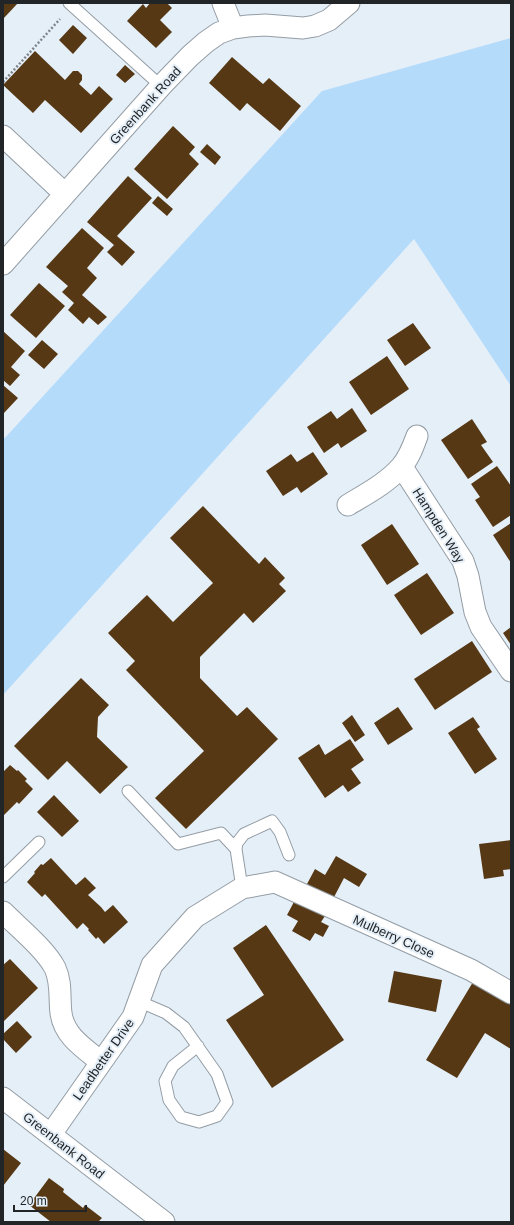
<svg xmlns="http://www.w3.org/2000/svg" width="514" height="1225" viewBox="0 0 514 1225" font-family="Arial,sans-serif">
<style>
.green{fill:#b5dbfb}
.building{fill:#563815}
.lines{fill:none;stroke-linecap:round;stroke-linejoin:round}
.lane-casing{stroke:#949da5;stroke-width:13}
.street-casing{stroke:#949da5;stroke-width:23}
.path{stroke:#7f858b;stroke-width:2.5;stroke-dasharray:2 2;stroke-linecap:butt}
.lane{stroke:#fff;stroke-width:11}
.street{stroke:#fff;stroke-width:21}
.labels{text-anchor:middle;stroke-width:4;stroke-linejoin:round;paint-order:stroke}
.street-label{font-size:13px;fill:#222528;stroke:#e5eff8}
</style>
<rect width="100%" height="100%" fill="#e5eff8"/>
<!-- green -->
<path class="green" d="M 511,38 L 511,386 L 414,239 L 3,695 L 3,440 L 322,91 Z"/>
<!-- building -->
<path class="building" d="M 3,3 L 18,3 L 3,19 Z
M 150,3 L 167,3 L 172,8 L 160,20 L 172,32 L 156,48 L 127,21 L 143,4 L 146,8 Z
M 73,25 L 87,38 L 73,54 L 59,40 Z
M 35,51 L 65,80 L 73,71 L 78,71 L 82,75 L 82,80 L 79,84 L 91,95 L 99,86 L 113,99 L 81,133 L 45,100 L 33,113 L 3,85 Z
M 232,57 L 263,84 L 269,78 L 301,106 L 280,131 L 247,103 L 240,111 L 209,83 Z
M 125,65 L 135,74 L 125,83 L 116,75 Z
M 173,126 L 195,147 L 189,154 L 199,164 L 167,199 L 134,169 Z
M 207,144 L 221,157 L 215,165 L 200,152 Z
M 128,176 L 152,198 L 117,236 L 135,252 L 122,266 L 107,252 L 114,245 L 87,222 Z
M 158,196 L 173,209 L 167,216 L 152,203 Z
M 82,228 L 104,248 L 87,268 L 97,278 L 82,295 L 107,317 L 98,325 L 89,317 L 83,324 L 68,310 L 74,303 L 62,292 L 68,286 L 46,267 Z
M 39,283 L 65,306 L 36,338 L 10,315 Z
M 413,323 L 431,348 L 405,366 L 387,340 Z
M 3,331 L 25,351 L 11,367 L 20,375 L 10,386 L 3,380 Z
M 42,340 L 58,354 L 44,369 L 28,355 Z
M 387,356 L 409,389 L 371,415 L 349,382 Z
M 3,385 L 18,398 L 4,413 L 3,412 Z
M 352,408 L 367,431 L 341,448 L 338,443 L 324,453 L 307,427 L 331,411 L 337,419 Z
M 472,419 L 487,442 L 481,445 L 493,462 L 468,479 L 441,440 Z
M 313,452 L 328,474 L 301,493 L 297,487 L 283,496 L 266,471 L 291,454 L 297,462 Z
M 497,466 L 511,486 L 511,515 L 493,527 L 475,500 L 480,497 L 471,484 Z
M 203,506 L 259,564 L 265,557 L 285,578 L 279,584 L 286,591 L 253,623 L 244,613 L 200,657 L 200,678 L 237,716 L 247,707 L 278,739 L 186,829 L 155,798 L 204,751 L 126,670 L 135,661 L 108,633 L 147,595 L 173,622 L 213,583 L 170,538 Z
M 511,523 L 511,563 L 493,535 Z
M 392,524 L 419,564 L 387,585 L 361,545 Z
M 427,573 L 454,613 L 421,635 L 394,595 Z
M 511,627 L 511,645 L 503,633 Z
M 472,641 L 492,672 L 435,710 L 414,679 Z
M 81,678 L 109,705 L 98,717 L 97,737 L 128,767 L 100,794 L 67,761 L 48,780 L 14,746 Z
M 398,707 L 413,729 L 388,745 L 374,723 Z
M 352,715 L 365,735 L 355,742 L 342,723 Z
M 473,717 L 480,727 L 477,729 L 497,759 L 475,774 L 448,733 Z
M 350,739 L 364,760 L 351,769 L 361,783 L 348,792 L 343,785 L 325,798 L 298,758 L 319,744 L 325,755 Z
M 10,765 L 17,771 L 18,770 L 27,779 L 25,781 L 33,789 L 19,804 L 17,802 L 3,816 L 3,772 Z
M 54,795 L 79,821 L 62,837 L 37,812 Z
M 511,840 L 511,869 L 503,870 L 504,876 L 484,879 L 479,844 Z
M 336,856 L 367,874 L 359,887 L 344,878 L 333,899 L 307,884 L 315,869 L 325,875 Z
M 51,858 L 76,885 L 85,877 L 96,888 L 88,895 L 101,907 L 105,912 L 113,905 L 128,922 L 104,944 L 98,937 L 96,939 L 88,930 L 89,929 L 83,923 L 77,929 L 45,894 L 42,897 L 27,882 L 35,873 L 34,872 L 41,864 L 43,865 Z
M 295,900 L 325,916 L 321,922 L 329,926 L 323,937 L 315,933 L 310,941 L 292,931 L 298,921 L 287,915 Z
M 266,925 L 344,1040 L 272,1088 L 226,1020 L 264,995 L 233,948 Z
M 10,959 L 38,988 L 3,1022 L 3,965 Z
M 394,971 L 442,980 L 436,1012 L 388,1002 Z
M 473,982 L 511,1004 L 511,1049 L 485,1033 L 457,1078 L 426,1060 Z
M 17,1021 L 32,1037 L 16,1053 L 3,1039 L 3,1034 Z
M 3,1149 L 21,1163 L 3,1186 Z
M 49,1178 L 64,1189 L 63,1192 L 83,1208 L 85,1205 L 102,1218 L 98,1222 L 51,1222 L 29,1205 Z"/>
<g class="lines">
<defs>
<path id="lane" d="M 69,3 L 161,86
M 128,791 L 178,844 L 221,833 L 236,849 L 242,888
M 236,849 L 237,843 L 244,834 L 272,821 L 280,832 L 289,855
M 3,877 L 39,842
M 138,1001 L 166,1013 L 184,1027 L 217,1074 L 227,1102 L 217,1116 L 199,1122 L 181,1117 L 169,1100 L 165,1081 L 173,1066 L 198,1046"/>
<path id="street" d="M 223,3 L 233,28
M 3,136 L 65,194
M 3,264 L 161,86 L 190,56 L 206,42 L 219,33 L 233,28 L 248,26 L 265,25 L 303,28 L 315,26 L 329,20 L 349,3
M 402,467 L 463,561 L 468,576 L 475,612 L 481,627 L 511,671
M 348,505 C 366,494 387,483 401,467 C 409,458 413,447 417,436
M 3,912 C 19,928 45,949 55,968 C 62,983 59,998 61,1013 C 64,1036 84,1048 101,1062
M 3,1098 L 164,1222
M 51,1134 L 133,1017 L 152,965 L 195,917 L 242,888 L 275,882 L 471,970 L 511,993"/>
</defs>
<!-- lane casing -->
<use href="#lane" class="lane-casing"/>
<!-- street casing -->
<use href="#street" class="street-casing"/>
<!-- path -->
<path class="path" d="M 3,82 L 60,19"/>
<!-- lane -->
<use href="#lane" class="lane"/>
<!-- street -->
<use href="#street" class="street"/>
</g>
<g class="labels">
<!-- street labels -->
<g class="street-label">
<text transform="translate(145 105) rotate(-48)" y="5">Greenbank Road</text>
<text transform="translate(439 525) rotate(58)" y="5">Hampden Way</text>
<text transform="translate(394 936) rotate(24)" y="5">Mulberry Close</text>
<text transform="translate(103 1059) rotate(-55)" y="5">Leadbetter Drive</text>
<text transform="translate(64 1145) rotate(38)" y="5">Greenbank Road</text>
</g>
</g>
<!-- border -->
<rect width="514" height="1225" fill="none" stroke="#222528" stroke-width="8"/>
<!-- scale -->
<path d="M14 1205v6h72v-6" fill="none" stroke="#222528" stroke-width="2"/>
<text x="20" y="1205" font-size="12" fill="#222528" stroke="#e5eff8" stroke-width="3" paint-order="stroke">20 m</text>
</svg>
